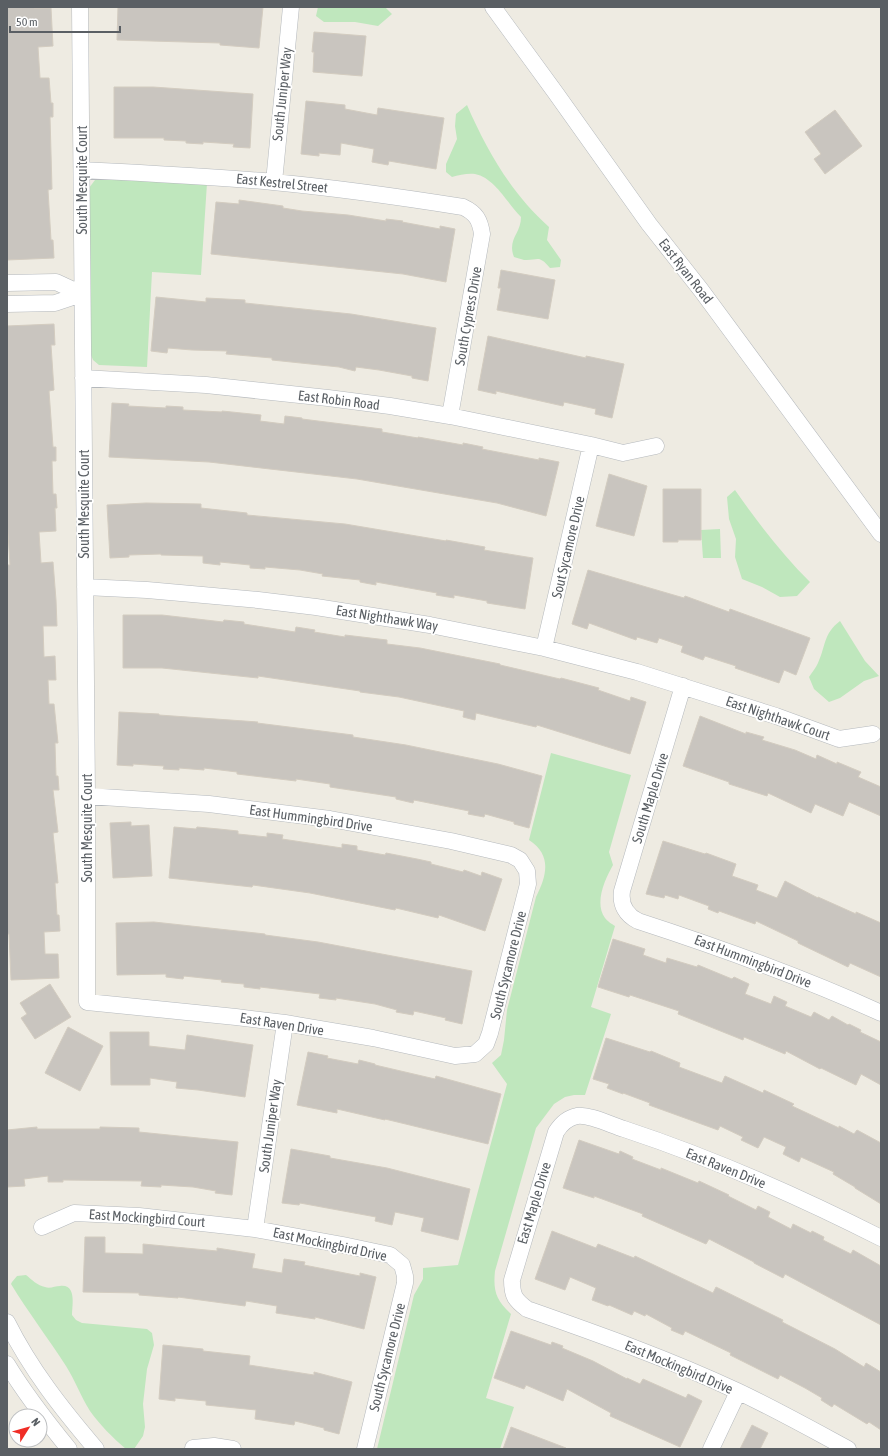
<svg xmlns="http://www.w3.org/2000/svg" width="888" height="1456" viewBox="0 0 888 1456" font-family="'Asap Condensed',sans-serif">
<style>
.green{fill:#bfe7bd}
.building{fill:#c9c5bf;stroke:#d3ccc0}
.lines{fill:none;stroke-linecap:round;stroke-linejoin:round}
.street-casing{stroke:#b5b9bd;stroke-width:17}
.street{stroke:#fff;stroke-width:16}
.labels{text-anchor:middle;stroke-width:3.5;stroke-linejoin:round;paint-order:stroke}
.street-label{font-size:14px;fill:#5a5f64;stroke:#fff}
</style>
<rect width="100%" height="100%" fill="#eeebe2"/>
<!-- green -->
<path class="green" d="M 318,7 L 385,7 L 392,14 L 378,26 L 355,22 L 324,22 L 316,16 Z
M 467,105 C 487,151 511,193 549,227 L 547,240 L 561,260 L 560,267 L 550,268 C 538,254 538,261 524,260 C 521,259 517,258 514,257 C 507,239 521,234 521,217 C 507,203 495,178 475,174 C 468,173 459,175 452,177 L 446,172 L 446,164 L 457,139 L 455,126 L 456,114 Z
M 102,177 L 207,183 L 201,275 L 152,272 L 147,367 L 99,365 L 93,360 L 91,355 L 89,188 L 95,180 Z
M 735,490 C 758,523 782,554 810,582 L 797,596 L 780,597 L 762,587 L 742,579 L 735,557 L 736,539 L 729,519 L 727,497 Z
M 720,529 L 721,558 L 703,558 L 701,530 Z
M 840,621 L 865,661 L 879,676 L 864,681 L 840,698 L 829,702 L 814,689 L 809,677 C 812,672 816,668 818,663 C 826,646 823,634 840,621 Z
M 551,753 L 631,775 L 609,852 L 613,865 C 605,879 594,903 605,918 C 607,921 612,924 615,926 L 591,1007 L 611,1014 L 585,1095 L 574,1095 L 565,1097 L 554,1104 L 536,1128 L 495,1271 C 493,1291 496,1300 511,1314 L 486,1398 L 514,1407 L 500,1449 L 377,1449 L 414,1295 L 423,1279 L 423,1268 L 458,1265 L 507,1084 L 492,1063 L 501,1055 L 504,1040 L 507,1010 L 536,897 C 547,875 552,855 529,840 Z
M 26,1275 C 31,1279 38,1286 45,1287 C 50,1289 55,1286 60,1286 C 77,1284 72,1305 72,1315 L 76,1320 L 82,1323 L 147,1329 L 152,1333 L 154,1345 L 147,1369 L 143,1404 L 145,1427 L 143,1436 L 134,1449 L 126,1449 C 113,1438 100,1425 90,1411 C 81,1397 75,1380 66,1366 C 48,1338 28,1312 11,1284 L 12,1282 L 17,1276 Z"/>
<!-- building -->
<path class="building" d="M 7,7 L 34,7 L 34,8 L 51,8 L 53,46 L 38,47 L 40,78 L 49,78 L 51,103 L 53,103 L 53,117 L 50,117 L 52,189 L 48,190 L 51,240 L 53,240 L 54,258 L 7,260 Z
M 118,7 L 263,7 L 259,48 L 220,45 L 220,43 L 117,40 Z
M 314,32 L 366,36 L 362,76 L 313,72 L 314,52 L 312,52 Z
M 114,87 L 153,87 L 253,94 L 250,148 L 233,147 L 234,144 L 203,142 L 203,144 L 186,143 L 186,141 L 164,140 L 164,138 L 114,138 Z
M 306,101 L 345,105 L 345,109 L 377,115 L 378,108 L 444,118 L 436,169 L 389,161 L 388,165 L 372,162 L 374,149 L 341,143 L 340,155 L 319,153 L 319,156 L 301,154 Z
M 835,110 L 862,146 L 825,174 L 814,159 L 821,154 L 805,132 Z
M 239,200 L 283,206 L 283,208 L 302,211 L 348,215 L 386,221 L 386,219 L 403,221 L 402,222 L 440,229 L 440,226 L 455,229 L 446,282 L 403,274 L 211,254 L 216,202 L 239,204 Z
M 501,270 L 555,280 L 548,319 L 497,310 L 501,288 L 498,288 Z
M 156,297 L 206,302 L 206,298 L 245,300 L 245,303 L 351,314 L 436,328 L 428,381 L 412,378 L 412,376 L 379,370 L 356,367 L 355,371 L 339,367 L 272,360 L 272,358 L 226,354 L 227,351 L 192,350 L 168,348 L 167,353 L 151,351 Z
M 54,324 L 55,345 L 51,345 L 54,390 L 49,391 L 53,447 L 56,447 L 56,461 L 52,461 L 53,494 L 56,494 L 57,508 L 55,508 L 56,531 L 39,532 L 41,563 L 53,562 L 56,600 L 57,626 L 43,626 L 44,657 L 55,656 L 56,680 L 48,680 L 49,704 L 54,704 L 58,743 L 55,743 L 56,776 L 58,776 L 59,790 L 53,790 L 58,832 L 53,833 L 58,883 L 55,883 L 57,915 L 59,915 L 60,931 L 44,932 L 45,954 L 58,954 L 59,978 L 11,980 L 9,934 L 7,934 L 7,565 L 10,565 L 7,518 L 7,326 Z
M 488,336 L 586,358 L 586,356 L 624,364 L 612,418 L 595,414 L 596,409 L 564,402 L 563,406 L 496,391 L 496,394 L 478,390 Z
M 112,403 L 129,404 L 128,406 L 166,408 L 166,406 L 183,407 L 183,410 L 222,412 L 222,411 L 261,415 L 260,421 L 284,424 L 285,416 L 302,418 L 302,419 L 382,429 L 382,432 L 418,438 L 418,437 L 463,445 L 463,443 L 483,447 L 482,449 L 539,460 L 539,458 L 559,462 L 546,516 L 497,503 L 357,479 L 209,462 L 109,457 Z
M 609,474 L 647,486 L 634,536 L 596,526 Z
M 663,489 L 701,489 L 701,540 L 678,540 L 678,542 L 663,542 Z
M 146,503 L 201,504 L 201,508 L 247,513 L 247,515 L 345,524 L 446,541 L 446,540 L 485,547 L 484,550 L 533,558 L 525,609 L 487,603 L 487,601 L 454,595 L 454,598 L 436,595 L 437,593 L 376,582 L 376,585 L 360,582 L 360,580 L 322,576 L 323,574 L 300,570 L 265,567 L 265,569 L 250,568 L 250,565 L 220,562 L 220,565 L 203,563 L 203,556 L 161,555 L 161,554 L 129,555 L 129,557 L 110,558 L 107,505 Z
M 588,570 L 684,598 L 685,596 L 729,612 L 730,609 L 810,638 L 796,675 L 784,670 L 779,683 L 735,668 L 736,666 L 705,656 L 703,660 L 681,652 L 683,646 L 659,638 L 657,643 L 637,637 L 636,640 L 589,623 L 587,629 L 572,624 Z
M 123,615 L 162,615 L 223,622 L 224,620 L 244,622 L 244,624 L 295,632 L 296,627 L 315,630 L 314,632 L 345,637 L 345,635 L 387,640 L 387,644 L 420,648 L 500,664 L 500,665 L 560,679 L 561,678 L 599,688 L 598,690 L 630,701 L 631,697 L 646,702 L 630,754 L 537,725 L 536,727 L 476,713 L 475,720 L 463,717 L 464,711 L 399,697 L 360,692 L 360,691 L 258,676 L 258,678 L 162,668 L 123,668 Z
M 119,712 L 159,714 L 159,715 L 258,722 L 257,723 L 353,735 L 353,737 L 406,745 L 498,764 L 542,776 L 529,828 L 514,824 L 514,822 L 485,814 L 484,817 L 468,814 L 469,811 L 414,800 L 413,803 L 396,799 L 396,797 L 330,787 L 330,784 L 296,779 L 296,781 L 237,774 L 237,772 L 204,768 L 204,770 L 179,768 L 179,770 L 163,769 L 164,766 L 133,764 L 133,766 L 117,765 Z
M 700,716 L 746,734 L 746,732 L 764,737 L 762,740 L 795,750 L 816,759 L 817,755 L 837,764 L 837,762 L 861,772 L 858,777 L 881,787 L 881,816 L 849,802 L 843,816 L 815,804 L 811,813 L 768,793 L 767,796 L 729,784 L 729,782 L 683,766 Z
M 131,822 L 131,826 L 149,825 L 152,876 L 113,878 L 110,823 Z
M 174,827 L 196,829 L 197,827 L 219,829 L 238,831 L 238,834 L 267,837 L 267,833 L 283,835 L 282,839 L 342,848 L 342,844 L 357,846 L 357,850 L 385,855 L 386,853 L 417,859 L 431,862 L 431,864 L 463,872 L 464,870 L 481,876 L 482,872 L 502,879 L 485,931 L 439,915 L 438,918 L 396,908 L 395,910 L 310,893 L 253,885 L 252,887 L 169,878 Z
M 663,841 L 705,854 L 706,853 L 736,864 L 732,876 L 758,885 L 756,890 L 777,898 L 785,881 L 818,898 L 818,897 L 856,914 L 856,912 L 881,923 L 881,977 L 850,963 L 848,967 L 798,943 L 798,941 L 756,921 L 755,924 L 719,911 L 718,913 L 708,909 L 709,906 L 679,895 L 678,899 L 665,895 L 664,898 L 646,894 Z
M 154,922 L 265,934 L 265,935 L 318,942 L 472,971 L 462,1024 L 445,1020 L 446,1018 L 414,1011 L 413,1015 L 396,1012 L 397,1010 L 375,1004 L 336,998 L 336,1000 L 319,998 L 320,994 L 260,987 L 260,989 L 244,987 L 244,984 L 221,982 L 222,980 L 184,976 L 183,979 L 166,977 L 166,974 L 117,975 L 116,923 Z
M 613,939 L 645,949 L 643,955 L 666,963 L 667,958 L 697,967 L 698,965 L 732,979 L 734,977 L 749,984 L 745,994 L 771,1004 L 774,996 L 787,1002 L 785,1006 L 811,1017 L 814,1012 L 829,1020 L 832,1016 L 848,1025 L 849,1024 L 861,1030 L 860,1032 L 881,1042 L 881,1085 L 861,1074 L 856,1085 L 821,1068 L 820,1069 L 786,1051 L 785,1054 L 744,1037 L 743,1040 L 678,1014 L 679,1011 L 630,995 L 629,997 L 598,987 Z
M 50,984 L 71,1017 L 35,1039 L 21,1018 L 27,1014 L 20,1003 Z
M 68,1027 L 103,1046 L 80,1091 L 45,1073 Z
M 110,1032 L 149,1032 L 149,1046 L 185,1050 L 187,1035 L 253,1045 L 245,1097 L 198,1090 L 176,1088 L 177,1082 L 150,1078 L 150,1085 L 111,1085 Z
M 606,1038 L 650,1052 L 651,1051 L 680,1063 L 679,1067 L 722,1083 L 725,1076 L 763,1093 L 764,1090 L 794,1104 L 792,1106 L 839,1128 L 839,1126 L 854,1134 L 857,1130 L 881,1143 L 881,1204 L 855,1188 L 855,1187 L 833,1174 L 834,1172 L 801,1157 L 799,1162 L 783,1154 L 786,1147 L 764,1137 L 758,1148 L 741,1140 L 743,1137 L 720,1126 L 718,1130 L 649,1105 L 650,1103 L 623,1093 L 623,1094 L 607,1088 L 609,1084 L 593,1079 Z
M 308,1052 L 328,1056 L 327,1058 L 358,1064 L 359,1060 L 375,1064 L 375,1065 L 435,1079 L 436,1076 L 501,1094 L 488,1144 L 385,1119 L 385,1120 L 337,1109 L 337,1113 L 297,1105 Z
M 37,1127 L 37,1129 L 100,1129 L 100,1127 L 139,1128 L 139,1132 L 238,1142 L 232,1195 L 215,1193 L 216,1191 L 193,1187 L 161,1185 L 161,1187 L 141,1186 L 142,1181 L 63,1180 L 63,1182 L 48,1182 L 48,1176 L 24,1179 L 25,1186 L 7,1187 L 7,1130 Z
M 579,1140 L 619,1154 L 620,1151 L 633,1157 L 632,1159 L 661,1170 L 661,1168 L 698,1183 L 699,1181 L 729,1195 L 728,1196 L 756,1210 L 758,1206 L 770,1212 L 768,1217 L 791,1229 L 793,1224 L 811,1233 L 812,1231 L 824,1237 L 823,1240 L 851,1254 L 853,1250 L 881,1266 L 881,1325 L 785,1274 L 783,1278 L 754,1263 L 754,1262 L 709,1239 L 706,1244 L 642,1216 L 643,1214 L 594,1196 L 594,1198 L 563,1188 Z
M 291,1149 L 330,1156 L 330,1158 L 387,1168 L 470,1189 L 458,1240 L 421,1231 L 424,1218 L 395,1212 L 392,1225 L 375,1221 L 376,1217 L 300,1203 L 299,1205 L 282,1203 Z
M 552,1231 L 596,1248 L 598,1244 L 634,1258 L 635,1256 L 713,1293 L 716,1287 L 783,1320 L 782,1322 L 835,1349 L 864,1367 L 866,1363 L 881,1372 L 881,1430 L 869,1422 L 867,1424 L 834,1404 L 832,1407 L 821,1400 L 822,1398 L 805,1388 L 780,1375 L 778,1379 L 730,1355 L 731,1353 L 685,1331 L 683,1335 L 671,1330 L 672,1328 L 646,1314 L 645,1316 L 634,1311 L 632,1315 L 609,1305 L 608,1306 L 592,1300 L 596,1288 L 570,1277 L 565,1290 L 535,1279 Z
M 85,1237 L 105,1237 L 105,1253 L 143,1254 L 143,1244 L 217,1251 L 217,1248 L 255,1254 L 252,1268 L 282,1273 L 284,1259 L 305,1262 L 304,1265 L 360,1276 L 360,1273 L 376,1277 L 364,1329 L 315,1317 L 315,1319 L 276,1313 L 277,1306 L 246,1301 L 245,1306 L 178,1297 L 178,1298 L 139,1295 L 139,1293 L 83,1292 Z
M 511,1331 L 551,1345 L 552,1342 L 563,1346 L 562,1348 L 593,1361 L 627,1379 L 627,1378 L 640,1384 L 643,1379 L 686,1398 L 688,1394 L 702,1401 L 680,1447 L 610,1416 L 611,1413 L 567,1389 L 563,1401 L 526,1385 L 524,1389 L 494,1378 Z
M 163,1345 L 203,1349 L 203,1351 L 250,1356 L 249,1365 L 314,1375 L 314,1372 L 352,1382 L 339,1434 L 324,1430 L 324,1428 L 295,1421 L 294,1425 L 255,1419 L 256,1410 L 206,1405 L 206,1401 L 175,1398 L 175,1401 L 159,1399 Z
M 752,1425 L 768,1433 L 760,1449 L 740,1449 Z
M 511,1427 L 566,1448 L 566,1449 L 503,1449 Z"/>
<g class="lines">
<defs>
<path id="street" d="M 80,7 L 87,796 L 87,1002 L 236,1017 L 285,1023 L 373,1038 L 455,1056 L 475,1054 L 486,1044 L 490,1033 L 528,884 L 527,871 L 520,860 L 511,855 L 451,841 L 330,819 L 209,804 L 87,796
M 493,7 L 555,92 L 649,224 L 701,290 L 881,534
M 82,170 C 145,173 209,176 273,182 C 336,188 400,197 463,207 C 476,213 480,220 482,234 L 450,416
M 274,182 L 291,7
M 7,283 L 56,282 L 82,294
M 7,304 L 55,303 L 82,294
M 83,378 L 206,385 L 328,398 L 390,406 L 450,416 L 591,445 L 623,453 L 656,446
M 85,587 L 147,590 L 258,600 L 316,607 L 430,625 L 544,648 L 637,672 L 776,716 L 839,739 L 873,734
M 544,648 L 591,445
M 683,686 L 622,891 C 620,905 626,915 638,921 C 721,948 802,977 881,1013
M 42,1227 L 74,1213 L 139,1216 L 255,1229 L 343,1245 L 390,1255 L 402,1265 L 405,1276 L 405,1283 L 365,1449
M 255,1229 L 285,1023
M 7,1322 C 31,1370 62,1409 96,1449
M 7,1364 C 25,1394 47,1422 69,1449
M 193,1448 L 214,1446 L 233,1449
M 711,1449 L 738,1392
M 848,1449 C 811,1429 775,1409 737,1391 C 669,1359 598,1334 527,1309 C 515,1300 512,1296 512,1280 L 556,1132 C 561,1124 567,1118 577,1116 C 589,1114 611,1125 624,1129 C 712,1158 798,1196 881,1238"/>
</defs>
<!-- street casing -->
<use href="#street" class="street-casing"/>
<!-- street -->
<use href="#street" class="street"/>
</g>
<g class="labels">
<!-- street labels -->
<g class="street-label">
<text transform="translate(282 94) rotate(-84)" y="5">South Juniper Way</text>
<text transform="translate(82 180) rotate(-90)" y="5">South Mesquite Court</text>
<text transform="translate(282 183) rotate(6)" y="5">East Kestrel Street</text>
<text transform="translate(686 271) rotate(52)" y="5">East Ryan Road</text>
<text transform="translate(468 316) rotate(-80)" y="5">South Cypress Drive</text>
<text transform="translate(339 400) rotate(7)" y="5">East Robin Road</text>
<text transform="translate(84 504) rotate(-90)" y="5">South Mesquite Court</text>
<text transform="translate(568 547) rotate(-77)" y="5">Sout Sycamore Drive</text>
<text transform="translate(387 618) rotate(9)" y="5">East Nighthawk Way</text>
<text transform="translate(778 718) rotate(19)" y="5">East Nighthawk Court</text>
<text transform="translate(650 798) rotate(-73)" y="5">South Maple Drive</text>
<text transform="translate(311 818) rotate(8)" y="5">East Hummingbird Drive</text>
<text transform="translate(87 828) rotate(-90)" y="5">South Mesquite Court</text>
<text transform="translate(753 961) rotate(21)" y="5">East Hummingbird Drive</text>
<text transform="translate(508 965) rotate(-76)" y="5">South Sycamore Drive</text>
<text transform="translate(282 1024) rotate(9)" y="5">East Raven Drive</text>
<text transform="translate(270 1126) rotate(-82)" y="5">South Juniper Way</text>
<text transform="translate(726 1168) rotate(22)" y="5">East Raven Drive</text>
<text transform="translate(534 1203) rotate(-73)" y="5">East Maple Drive</text>
<text transform="translate(147 1218) rotate(4)" y="5">East Mockingbird Court</text>
<text transform="translate(330 1244) rotate(12)" y="5">East Mockingbird Drive</text>
<text transform="translate(387 1357) rotate(-76)" y="5">South Sycamore Drive</text>
<text transform="translate(679 1367) rotate(23)" y="5">East Mockingbird Drive</text>
</g>
</g>
<!-- border -->
<rect width="888" height="1456" fill="none" stroke="#5a5f64" stroke-width="16"/>
<!-- north arrow -->
<g transform="translate(28 1428) rotate(53)"><circle r="19" fill="#ffffff" stroke="#bdbfc1"/>
<path d="M0-3L7 15L0 10L-7 15Z" fill="#f02d26"/>
<text y="-6" font-size="11" font-weight="bold" text-anchor="middle" fill="#5a5f64">N</text>
</g>
<!-- scale -->
<path d="M10 26v6h110v-6" fill="none" stroke="#5a5f64" stroke-width="2"/>
<text x="16" y="26" font-size="12" fill="#5a5f64" stroke="#ffffff" stroke-width="3" paint-order="stroke">50 m</text>
</svg>
